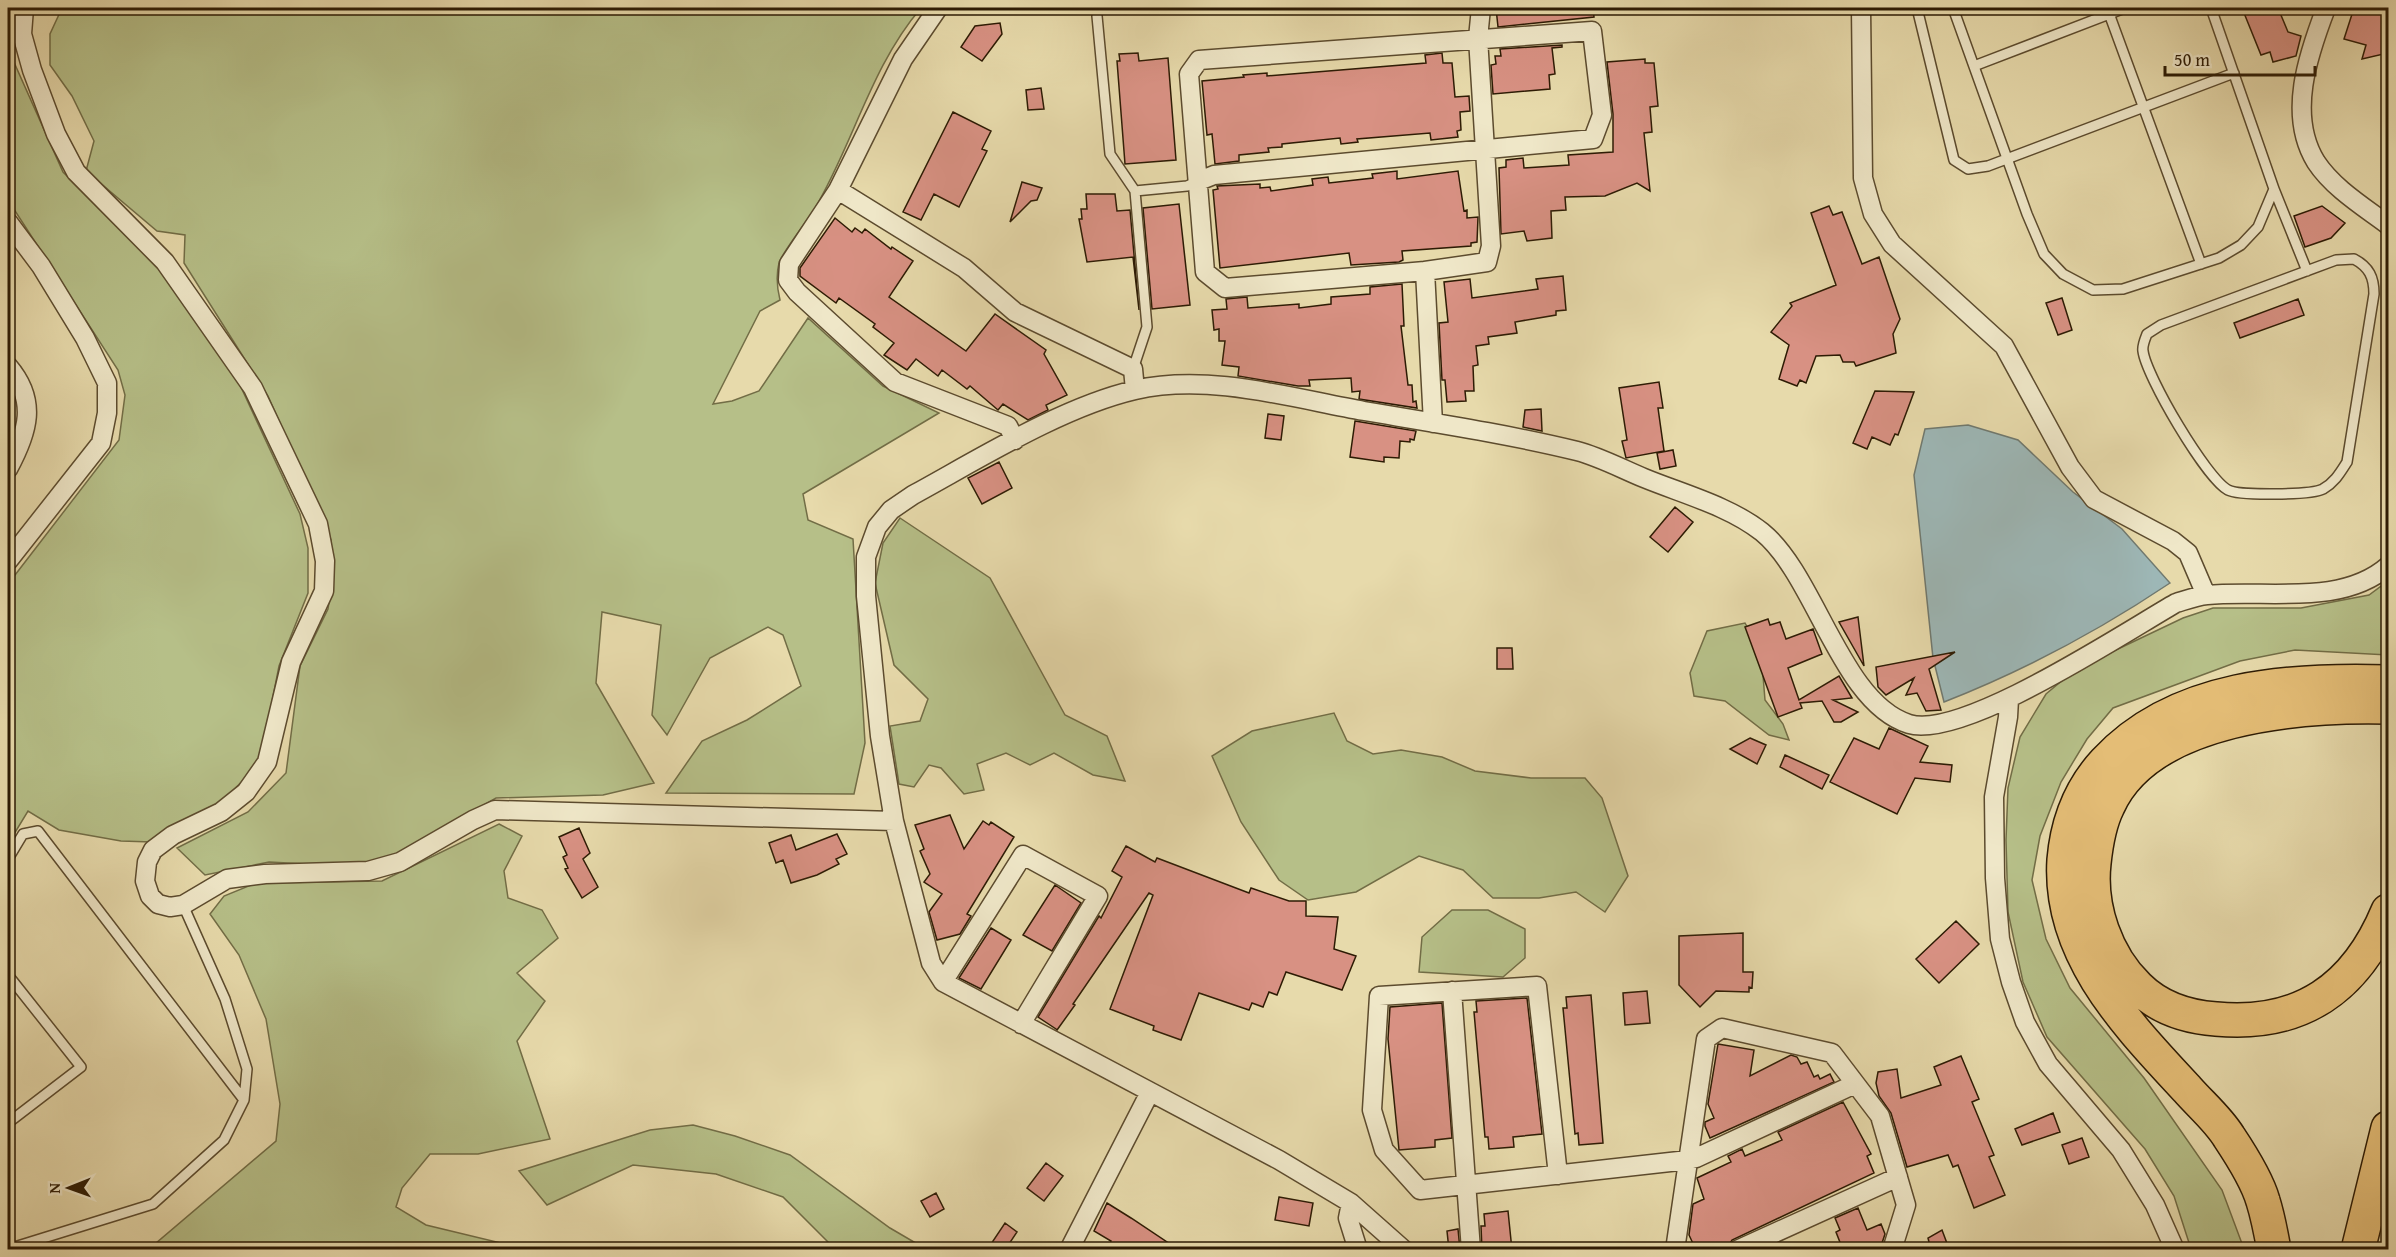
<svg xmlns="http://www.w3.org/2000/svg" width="2396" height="1257" viewBox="0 0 2396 1257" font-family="'Gentium Book Plus',serif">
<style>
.green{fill:#b6bf88;stroke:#726d46;stroke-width:1.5}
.water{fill:#9db7b6;stroke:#70796f;stroke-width:1.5}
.building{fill:#d89183;stroke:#2d1b04;stroke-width:1.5}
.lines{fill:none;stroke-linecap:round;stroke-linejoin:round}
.service-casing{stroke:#5c4b2e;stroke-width:12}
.minor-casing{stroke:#5c4b2e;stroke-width:21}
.motorway-casing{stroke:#2d1b04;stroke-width:36}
.service{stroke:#efe7c8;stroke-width:9}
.minor{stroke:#efe7c8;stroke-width:18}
.motorway{stroke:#e4bd76;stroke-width:33}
</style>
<rect width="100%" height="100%" fill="#e7daab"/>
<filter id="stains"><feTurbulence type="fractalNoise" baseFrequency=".00333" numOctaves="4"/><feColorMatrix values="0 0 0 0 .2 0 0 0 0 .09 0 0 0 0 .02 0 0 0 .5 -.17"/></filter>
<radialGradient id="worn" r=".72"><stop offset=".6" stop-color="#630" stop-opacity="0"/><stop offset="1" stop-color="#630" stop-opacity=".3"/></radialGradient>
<!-- green -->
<path class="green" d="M 62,8 L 921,8 C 871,66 853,145 814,210 C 807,221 781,254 779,263 C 776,275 777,288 780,300 L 760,311 L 713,404 L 732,401 L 759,391 L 808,318 L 883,386 L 939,413 L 803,494 L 808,520 L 853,539 L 865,743 L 854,794 L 666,793 L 702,741 L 747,720 L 801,686 L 783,635 L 768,627 L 710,658 L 667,735 L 652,715 L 661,625 L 602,612 L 596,683 L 654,783 L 603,795 L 496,798 L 384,861 L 326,865 L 269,862 L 205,875 L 177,848 L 248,812 L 286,773 L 300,666 L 328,609 L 333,574 L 331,540 L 315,502 L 268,396 L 184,263 L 185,235 L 157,231 L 86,171 L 94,141 L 72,96 L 50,65 L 50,34 Z
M 8,11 L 11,12 L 13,60 L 63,172 L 160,267 L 233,370 L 300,514 L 308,548 L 308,593 L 279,666 L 260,763 L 213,811 L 152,842 L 121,841 L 59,830 L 28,811 L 8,844 L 8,577 L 15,575 L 119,440 L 125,395 L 118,370 L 8,200 Z
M 900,518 L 990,578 L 1065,715 L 1107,736 L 1125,781 L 1093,775 L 1054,753 L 1030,765 L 1006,753 L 977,764 L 984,790 L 964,794 L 941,768 L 929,765 L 914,787 L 899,784 L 890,726 L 920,721 L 928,699 L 894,665 L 875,583 L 883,543 Z
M 2388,581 L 2388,655 L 2295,650 L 2240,661 L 2113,708 L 2087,739 L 2061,782 L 2040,836 L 2032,880 L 2046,939 L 2070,988 L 2144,1078 L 2222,1190 L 2244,1249 L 2191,1249 L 2174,1196 L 2145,1149 L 2047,1037 L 2023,982 L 2008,912 L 2006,840 L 2008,788 L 2020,737 L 2046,694 L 2076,669 L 2183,618 L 2213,608 L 2301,608 L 2369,595 Z
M 1745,623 L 1761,651 L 1765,700 L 1783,724 L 1789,740 L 1769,735 L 1725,701 L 1694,696 L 1690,673 L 1707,631 Z
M 1334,713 L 1347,741 L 1373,754 L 1401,750 L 1442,757 L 1475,771 L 1531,778 L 1585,778 L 1602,798 L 1628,876 L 1605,912 L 1576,892 L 1539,898 L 1493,898 L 1463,870 L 1419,856 L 1356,892 L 1308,900 L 1279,880 L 1241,822 L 1212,756 L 1252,731 Z
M 499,824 L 522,836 L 504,871 L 508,898 L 542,910 L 558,938 L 517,973 L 545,1001 L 517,1041 L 550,1139 L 478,1154 L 430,1154 L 402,1188 L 396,1207 L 426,1225 L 526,1249 L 132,1250 L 156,1243 L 276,1141 L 280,1104 L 266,1019 L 239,955 L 210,914 L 224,896 L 256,883 L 382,881 Z
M 1452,910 L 1488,910 L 1525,929 L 1525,958 L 1503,977 L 1419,972 L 1422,937 Z
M 693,1125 L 735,1136 L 790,1155 L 890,1228 L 926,1249 L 835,1249 L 783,1197 L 716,1174 L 633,1165 L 547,1205 L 519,1171 L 650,1130 Z"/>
<!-- water -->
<path class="water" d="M 1968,425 L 2018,440 L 2073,492 L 2122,529 L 2170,583 C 2100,630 2023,671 1944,702 L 1933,658 L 1914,475 L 1925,429 Z"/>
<!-- building -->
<path class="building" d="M 1496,8 L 1593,8 L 1594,17 L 1498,27 Z
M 2242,8 L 2278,8 L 2288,32 L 2301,36 L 2296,56 L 2273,62 L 2270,52 L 2261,55 Z
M 2354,8 L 2374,8 L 2388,12 L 2388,53 L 2362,59 L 2366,45 L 2344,39 Z
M 1000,23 L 1002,34 L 982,61 L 961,47 L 975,26 Z
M 1562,45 L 1562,47 L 1552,48 L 1555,74 L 1549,75 L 1550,89 L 1493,94 L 1491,65 L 1496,64 L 1495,56 L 1501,56 L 1500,49 Z
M 1138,53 L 1139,61 L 1168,58 L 1176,160 L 1125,164 L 1117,61 L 1120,61 L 1119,54 Z
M 1442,53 L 1443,63 L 1452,63 L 1455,97 L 1469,96 L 1470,111 L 1460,112 L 1461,130 L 1457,131 L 1458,137 L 1431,140 L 1430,133 L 1357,139 L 1358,142 L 1341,144 L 1340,138 L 1282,144 L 1282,147 L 1268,148 L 1269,152 L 1239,155 L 1239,161 L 1215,164 L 1212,134 L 1207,135 L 1202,81 L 1244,77 L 1243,75 L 1267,73 L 1267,76 L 1426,63 L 1425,55 Z
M 1645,59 L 1645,63 L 1654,63 L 1658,106 L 1650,107 L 1652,132 L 1644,133 L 1650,191 L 1637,183 L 1605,196 L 1565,197 L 1566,210 L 1551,211 L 1552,238 L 1527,241 L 1524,231 L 1501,234 L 1499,168 L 1506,167 L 1506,160 L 1523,158 L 1524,168 L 1569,165 L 1568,155 L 1613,152 L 1613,114 L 1607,62 Z
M 1041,88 L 1044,109 L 1028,110 L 1026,90 Z
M 953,112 L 991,131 L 982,149 L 987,151 L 959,207 L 934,194 L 921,220 L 903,212 Z
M 1397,171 L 1397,179 L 1458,171 L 1464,211 L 1467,210 L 1467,218 L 1478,217 L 1477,242 L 1471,243 L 1471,246 L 1402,251 L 1403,260 L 1399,262 L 1351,265 L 1349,253 L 1220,268 L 1213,190 L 1218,189 L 1217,186 L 1260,184 L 1260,188 L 1270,187 L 1271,191 L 1313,185 L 1312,179 L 1328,177 L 1329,183 L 1373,178 L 1372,174 Z
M 1022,182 L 1042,188 L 1037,200 L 1031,201 L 1010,222 Z
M 1086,194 L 1115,194 L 1117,211 L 1130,210 L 1139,310 L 1133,257 L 1087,262 L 1079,219 L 1082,219 L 1081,209 L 1087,209 Z
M 1179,204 L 1190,305 L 1152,309 L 1143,208 Z
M 1829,206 L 1833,215 L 1842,212 L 1862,264 L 1879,257 L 1900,319 L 1893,334 L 1896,353 L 1856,366 L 1854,362 L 1843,362 L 1840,355 L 1816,356 L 1806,383 L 1800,380 L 1797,386 L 1779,379 L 1789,345 L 1771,332 L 1792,306 L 1790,303 L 1836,285 L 1811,213 Z
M 2322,206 L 2345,223 L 2331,238 L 2305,247 L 2294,216 Z
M 835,218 L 852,232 L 855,228 L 862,233 L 865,229 L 891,249 L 892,247 L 913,261 L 889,297 L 966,351 L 995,314 L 1046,350 L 1044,354 L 1067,395 L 1046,405 L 1048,410 L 1028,420 L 1003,404 L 998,410 L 970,386 L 967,389 L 942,370 L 938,376 L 916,359 L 907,370 L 884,355 L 894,343 L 873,327 L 875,324 L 839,298 L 836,303 L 800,276 L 800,268 Z
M 1563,276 L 1566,310 L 1556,311 L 1556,315 L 1515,322 L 1517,333 L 1488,337 L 1489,344 L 1476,346 L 1478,365 L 1473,366 L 1474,391 L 1465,391 L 1466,401 L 1447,402 L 1445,380 L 1442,380 L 1439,323 L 1448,322 L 1444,282 L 1470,279 L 1472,298 L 1538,289 L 1536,279 Z
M 1402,284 L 1404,326 L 1401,326 L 1408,385 L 1412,385 L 1413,402 L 1416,401 L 1417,408 L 1359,399 L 1360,391 L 1352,392 L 1351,378 L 1309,380 L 1310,386 L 1298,386 L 1238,376 L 1239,367 L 1222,365 L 1225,341 L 1219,341 L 1219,329 L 1214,330 L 1212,310 L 1227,309 L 1226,299 L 1247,297 L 1248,308 L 1299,304 L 1299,308 L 1331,304 L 1331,297 L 1370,294 L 1370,287 Z
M 2062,298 L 2072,330 L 2058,335 L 2046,303 Z
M 2298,299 L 2304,315 L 2240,338 L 2234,323 Z
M 1659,382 L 1663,408 L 1658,408 L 1664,451 L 1626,458 L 1622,441 L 1627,440 L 1619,388 Z
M 1875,391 L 1914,392 L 1898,435 L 1895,434 L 1890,445 L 1872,437 L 1867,449 L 1853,443 Z
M 1541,409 L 1542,431 L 1523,427 L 1525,410 Z
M 1268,414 L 1284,416 L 1281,440 L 1265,438 Z
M 1355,421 L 1416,431 L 1414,440 L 1410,439 L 1410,442 L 1400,441 L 1399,458 L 1384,457 L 1384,462 L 1350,457 Z
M 1673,450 L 1676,466 L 1660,469 L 1657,453 Z
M 999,462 L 1012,488 L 982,504 L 968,478 Z
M 1675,507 L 1693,522 L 1668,552 L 1650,537 Z
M 1858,617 L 1864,666 L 1839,622 Z
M 1768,619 L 1770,625 L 1780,622 L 1786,639 L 1813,629 L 1822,654 L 1788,668 L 1799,700 L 1839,676 L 1852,698 L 1833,700 L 1858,712 L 1841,722 L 1834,722 L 1822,701 L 1800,703 L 1802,708 L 1778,717 L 1745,627 Z
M 1497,648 L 1512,648 L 1513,669 L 1497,669 Z
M 1955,652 L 1929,669 L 1941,710 L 1926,711 L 1917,693 L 1906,695 L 1914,678 L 1886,695 L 1878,687 L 1876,667 Z
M 1889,728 L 1928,746 L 1920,762 L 1952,765 L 1950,782 L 1915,778 L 1897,814 L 1830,782 L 1854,738 L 1879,749 Z
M 1750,738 L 1766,745 L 1757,764 L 1730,749 Z
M 1785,755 L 1829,775 L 1822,789 L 1780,767 Z
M 950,815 L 964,849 L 983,821 L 989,825 L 991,822 L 1014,837 L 967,914 L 971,916 L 960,934 L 937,940 L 929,912 L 942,894 L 924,882 L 930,874 L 920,851 L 924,849 L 915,825 Z
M 579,828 L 590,853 L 583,859 L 598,887 L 582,898 L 565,869 L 568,868 L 563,857 L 567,855 L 559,837 Z
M 837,834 L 847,854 L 836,859 L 839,864 L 817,875 L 791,883 L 783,860 L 776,863 L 769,843 L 791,835 L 796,850 Z
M 1126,846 L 1155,862 L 1157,858 L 1249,893 L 1251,888 L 1289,901 L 1306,901 L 1306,916 L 1338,917 L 1334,949 L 1356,956 L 1342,990 L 1286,972 L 1277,995 L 1269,992 L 1263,1007 L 1252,1003 L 1249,1010 L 1199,993 L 1181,1040 L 1153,1030 L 1154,1026 L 1110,1009 L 1153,895 L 1149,893 L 1073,1004 L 1075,1005 L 1057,1030 L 1056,1029 L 1038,1017 L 1099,916 L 1101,918 L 1122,877 L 1112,871 Z
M 1055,885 L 1081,903 L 1052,951 L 1023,935 Z
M 1956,921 L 1979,944 L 1939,983 L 1916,959 Z
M 991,928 L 1011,940 L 981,989 L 959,978 Z
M 1743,933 L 1743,972 L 1753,972 L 1752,988 L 1749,987 L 1749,992 L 1716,991 L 1700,1007 L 1679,985 L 1679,936 Z
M 1647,991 L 1650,1023 L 1625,1025 L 1623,993 Z
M 1591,995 L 1603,1143 L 1579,1145 L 1578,1133 L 1575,1134 L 1563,1008 L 1567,1008 L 1566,997 Z
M 1527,998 L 1542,1134 L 1513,1137 L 1514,1147 L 1489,1149 L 1488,1137 L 1485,1137 L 1474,1012 L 1477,1012 L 1476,1001 Z
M 1442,1003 L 1452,1138 L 1435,1140 L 1435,1147 L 1399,1150 L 1388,1039 L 1390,1007 Z
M 1718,1044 L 1754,1050 L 1750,1076 L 1791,1055 L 1797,1057 L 1801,1064 L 1807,1062 L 1814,1077 L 1818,1075 L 1820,1079 L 1830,1074 L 1834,1082 L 1710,1138 L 1705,1126 L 1705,1122 L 1714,1118 L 1708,1104 Z
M 1961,1056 L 1979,1099 L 1972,1102 L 1994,1155 L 1989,1157 L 2005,1195 L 1974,1208 L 1958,1165 L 1953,1167 L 1948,1155 L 1907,1167 L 1891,1113 L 1879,1096 L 1876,1083 L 1878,1072 L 1897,1069 L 1901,1098 L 1941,1085 L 1934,1067 Z
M 1843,1102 L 1871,1154 L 1867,1156 L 1874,1173 L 1732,1240 L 1726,1250 L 1696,1250 L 1689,1235 L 1693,1204 L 1704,1199 L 1697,1178 L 1731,1162 L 1728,1156 L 1742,1149 L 1745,1156 L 1782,1140 L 1778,1132 Z
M 2053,1113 L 2060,1132 L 2022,1145 L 2015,1129 Z
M 2082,1138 L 2089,1157 L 2069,1164 L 2062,1145 Z
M 1046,1163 L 1063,1176 L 1044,1201 L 1027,1188 Z
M 936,1193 L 944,1209 L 930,1217 L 921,1201 Z
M 1279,1197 L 1313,1203 L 1309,1226 L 1275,1220 Z
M 1107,1203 L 1131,1218 L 1179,1250 L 1106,1250 L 1111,1241 L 1094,1231 Z
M 1858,1208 L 1867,1230 L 1881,1224 L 1885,1234 L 1881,1246 L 1875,1250 L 1843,1250 L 1836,1232 L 1840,1230 L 1835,1218 Z
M 1508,1211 L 1512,1250 L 1482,1250 L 1481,1226 L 1485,1226 L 1484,1214 Z
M 1005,1223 L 1017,1232 L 1005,1250 L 987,1250 Z
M 1458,1229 L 1460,1250 L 1449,1250 L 1447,1231 Z
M 1942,1230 L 1948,1246 L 1931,1250 L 1928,1238 Z"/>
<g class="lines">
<defs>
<path id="service" d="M 1917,8 L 1954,160 L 1968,169 L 1988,166 L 2234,73
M 1953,8 L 2027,214 L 2044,254 L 2063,274 L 2093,290 L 2123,289 L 2219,258 L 2241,245 L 2258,227 L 2274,189 L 2211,8
M 2107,8 L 2201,264
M 1097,16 L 1110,154 L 1135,191 L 1187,186 L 1199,181
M 1974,66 L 2125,8
M 2274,189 L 2307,271
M 2354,259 C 2369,267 2374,277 2374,294 L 2347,462 C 2340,473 2335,482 2323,489 C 2312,495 2239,496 2228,490 C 2206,478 2146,376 2143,351 C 2142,346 2145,339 2147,334 L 2161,325 L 2336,260 Z
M 1133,369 L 1147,327 L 1135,191
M 8,859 L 23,834 L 38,831 L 244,1100
M 8,975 L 81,1067 L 8,1123
M 8,1249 L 153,1204 L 224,1140 L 244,1100 L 247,1069 L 225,999 L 183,905"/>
<path id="minor" d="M 24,8 L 22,34 L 32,70 L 56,134 L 76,172 L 165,262 L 253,388 L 318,524 L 325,561 L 324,591 L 291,662 L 267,762 L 246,792 L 221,812 L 173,835 L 153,850 L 147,862 L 145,881 L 150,896 L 158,904 L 170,907 L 183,905 L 227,879 L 265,874 L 368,871 L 400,862 L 473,820 L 495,810 L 894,821
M 938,8 L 903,59 L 838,190 L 789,264 L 788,280 L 797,292 L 895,382 L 1008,426 L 1015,440
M 1861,8 L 1863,178 L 1873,214 L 1892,244 L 2004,346 L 2070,467 L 2094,499 L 2173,541 L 2188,553 L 2206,595
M 2326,8 C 2308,55 2287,115 2316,162 C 2333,188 2364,207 2388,225
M 1199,181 L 1214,175 L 1593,139 L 1602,115 L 1592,31 L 1199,60 L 1189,74 L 1205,272 L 1225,288 L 1425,271
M 838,190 L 964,268 L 1015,312 L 1133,369 L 1135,390
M 8,222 L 41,266 L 85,338 L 107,383 L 107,413 L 101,443 L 8,561
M 8,366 C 38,401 28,432 8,469
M 1433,423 L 1425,271 L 1487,262 L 1491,246 L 1478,38 L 1481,8
M 2009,699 L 2008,717 L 1994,797 L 1995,878 L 2000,939 L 2011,982 L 2025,1022 L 2048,1064 L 2121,1150 L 2155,1205 L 2175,1250
M 943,982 L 1023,855 L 1098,896 L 1021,1024
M 1452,991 L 1471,1250
M 1558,1175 L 1537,986 L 1379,996 L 1372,1110 L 1384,1150 L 1420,1190 L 1688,1160 L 1696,1158 L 1855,1084
M 1351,1203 L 1348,1218 L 1358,1250
M 1069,1250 L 1149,1094
M 1404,1250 L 1351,1203 L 1279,1160 L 943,982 L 931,963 L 894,821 L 880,736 L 866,596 L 866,557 L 877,527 L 891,510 L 913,495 C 979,459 1062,407 1135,390 C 1209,373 1291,398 1364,411 C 1435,423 1507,434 1577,451 C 1600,457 1622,469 1644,478 C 1683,494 1729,506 1762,532 C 1816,576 1841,703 1909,724 C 1963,740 2125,632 2176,603 C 2186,600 2197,596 2207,595 C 2265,589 2341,607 2388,566
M 1675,1250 L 1706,1039 L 1722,1028 L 1832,1053 L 1880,1116 L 1906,1205 L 1892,1250
M 1737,1250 L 1898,1177"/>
<path id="motorway" d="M 2388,707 C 2303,705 2149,715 2108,806 C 2099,824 2096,844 2094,863 C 2089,907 2106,956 2138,987 C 2159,1008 2188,1017 2216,1019 C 2301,1027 2356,988 2388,911
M 2274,1250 C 2271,1233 2268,1217 2263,1201 C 2257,1180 2241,1155 2229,1137 C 2218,1119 2200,1104 2187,1089 C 2128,1025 2058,955 2064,860 C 2067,824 2080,789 2105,762 C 2176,685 2291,679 2388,682
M 2358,1250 L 2388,1128"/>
</defs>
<!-- service casing -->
<use href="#service" class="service-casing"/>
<!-- minor casing -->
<use href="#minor" class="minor-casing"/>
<!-- motorway casing -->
<use href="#motorway" class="motorway-casing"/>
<!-- service -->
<use href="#service" class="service"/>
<!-- minor -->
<use href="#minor" class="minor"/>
<!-- motorway -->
<use href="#motorway" class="motorway"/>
</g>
<!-- margin -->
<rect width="2396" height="1257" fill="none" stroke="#e7daab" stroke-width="30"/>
<rect x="9" y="9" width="2378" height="1239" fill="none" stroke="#2d1b04" stroke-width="3"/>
<rect x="15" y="15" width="2366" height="1227" fill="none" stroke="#2d1b04" stroke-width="1.5"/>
<!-- north arrow -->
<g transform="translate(69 1188) rotate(269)" stroke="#efe7c8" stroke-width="4.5" paint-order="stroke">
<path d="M0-4.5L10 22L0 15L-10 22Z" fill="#2d1b04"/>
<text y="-9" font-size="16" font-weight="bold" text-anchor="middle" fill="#2d1b04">N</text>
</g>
<!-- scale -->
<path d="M2165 66v9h150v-9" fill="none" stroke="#2d1b04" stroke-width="3"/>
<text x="2174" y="66" font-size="18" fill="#2d1b04" stroke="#efe7c8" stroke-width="4.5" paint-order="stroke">50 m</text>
<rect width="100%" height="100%" filter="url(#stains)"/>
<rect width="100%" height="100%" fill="url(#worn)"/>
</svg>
